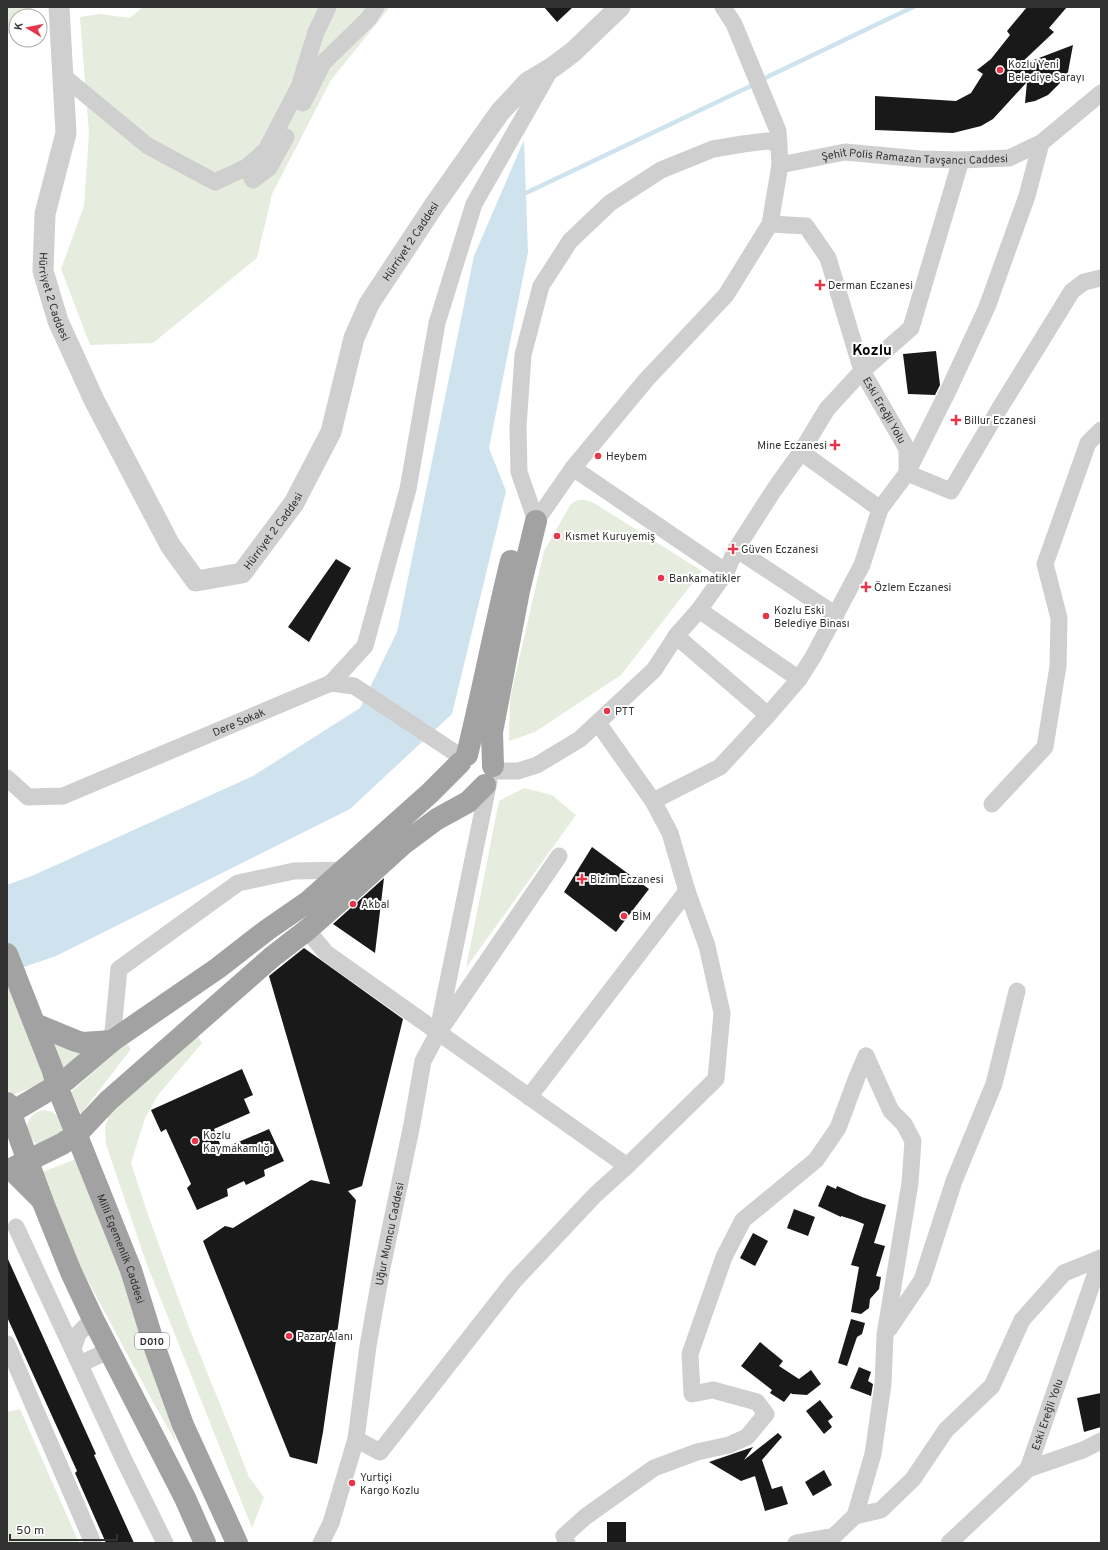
<svg xmlns="http://www.w3.org/2000/svg" width="1108" height="1550" viewBox="0 0 1108 1550" font-family="Overpass,sans-serif">
<style>
.green{fill:#e6ecde}
.water{fill:#cee3ee}
.lines{fill:none;stroke-linecap:round;stroke-linejoin:round}
.stream{stroke:#cee3ee;stroke-width:4.5}
.building{fill:#191919}
.minor{stroke:#cfcfcf;stroke-width:17}
.tertiary{stroke:#cfcfcf;stroke-width:21}
.trunk{stroke:#a2a2a2;stroke-width:22}
.poi-dot{fill:#e7364a;stroke:#fff;stroke-width:1.5}
.labels{text-anchor:middle;stroke-width:4;stroke-linejoin:round;paint-order:stroke}
.shield{fill:#fff;stroke:#707070;stroke-width:1}
.shield-label{font-size:10px;font-weight:bold;fill:#323232}
.poi-label{font-size:11px;fill:#323232;stroke:#fff;text-anchor:start}
.street-label{font-size:11px;fill:#323232;stroke:#fff}
.district-label{font-size:15px;font-weight:bold;fill:#000;stroke:#fff}
</style>
<rect width="100%" height="100%" fill="#fff"/>
<!-- green -->
<path class="green" d="M 7,7 L 32,7 L 33,16 L 16,16 L 16,31 L 7,34 Z
M 143,7 L 390,7 L 331,80 L 272,194 L 257,258 L 153,343 L 90,345 L 61,269 L 84,206 L 89,133 L 80,17 L 100,14 L 130,18 Z
M 578,500 L 586,500 L 594,503 L 702,571 L 621,675 L 535,732 L 509,741 L 510,699 L 544,551 L 571,504 Z
M 524,788 L 552,795 L 576,815 L 466,968 L 499,801 Z
M 7,980 L 51,1080 L 10,1096 L 7,1085 Z
M 51,1035 L 91,1051 L 60,1073 Z
M 197,1035 L 202,1043 L 158,1095 L 145,1118 L 131,1163 L 147,1212 L 188,1325 L 232,1434 L 249,1477 L 264,1497 L 252,1528 L 146,1262 L 106,1144 L 105,1127 L 110,1112 Z
M 126,1043 L 131,1049 L 81,1114 L 71,1092 Z
M 44,1110 C 57,1111 63,1120 62,1133 L 37,1144 C 21,1133 25,1114 44,1110 Z
M 79,1158 C 114,1252 150,1347 177,1444 L 153,1402 L 66,1240 L 37,1174 Z
M 20,1409 L 79,1543 L 7,1543 L 7,1412 Z"/>
<!-- water -->
<path class="water" d="M 524,140 L 528,252 L 489,448 L 506,491 L 452,714 L 350,809 L 56,956 L 7,973 L 7,885 L 34,875 L 253,776 L 360,708 L 397,632 L 474,256 Z"/>
<g class="lines">
<!-- stream -->
<path class="stream" d="M 761,80 L 913,7
M 526,193 L 755,84"/>
</g>
<!-- building -->
<path class="building" d="M 544,7 L 573,7 L 557,22 Z
M 1027,7 L 1067,7 L 1049,28 L 1054,32 L 1018,66 L 1073,45 L 1068,72 L 1059,84 L 1048,95 L 1035,101 L 1025,103 L 1027,82 L 993,119 L 981,126 L 953,133 L 875,130 L 875,96 L 956,101 L 971,93 L 983,74 L 977,70 L 991,59 L 1010,35 L 1007,31 Z
M 936,351 L 940,385 L 935,395 L 908,394 L 903,354 Z
M 336,559 L 351,568 L 309,642 L 288,627 Z
M 592,847 L 649,889 L 616,932 L 564,892 Z
M 384,878 L 375,953 L 333,924 Z
M 304,948 L 403,1019 L 362,1186 L 348,1191 L 356,1200 L 323,1432 L 317,1464 L 290,1457 L 203,1241 L 225,1226 L 233,1228 L 311,1180 L 330,1184 L 269,976 Z
M 242,1069 L 253,1095 L 244,1099 L 250,1113 L 214,1129 L 222,1149 L 269,1129 L 284,1161 L 264,1170 L 265,1176 L 246,1185 L 244,1181 L 227,1189 L 228,1196 L 197,1210 L 187,1188 L 191,1184 L 166,1129 L 161,1132 L 151,1110 Z
M 827,1185 L 836,1189 L 837,1186 L 862,1197 L 886,1205 L 874,1243 L 885,1246 L 876,1276 L 881,1277 L 879,1289 L 870,1299 L 869,1308 L 861,1314 L 851,1312 L 859,1267 L 851,1265 L 864,1224 L 854,1220 L 841,1216 L 841,1217 L 818,1206 Z
M 794,1209 L 815,1217 L 808,1236 L 787,1228 Z
M 753,1233 L 768,1241 L 755,1266 L 740,1258 Z
M 7,1257 L 96,1454 L 94,1455 L 134,1543 L 106,1543 L 75,1473 L 77,1471 L 7,1317 Z
M 851,1319 L 865,1323 L 862,1334 L 857,1337 L 847,1366 L 838,1363 Z
M 760,1342 L 783,1361 L 779,1366 L 799,1379 L 811,1370 L 821,1384 L 807,1395 L 792,1394 L 791,1393 L 784,1402 L 770,1393 L 772,1390 L 741,1366 Z
M 859,1367 L 871,1372 L 868,1381 L 873,1384 L 871,1396 L 850,1388 Z
M 1101,1393 L 1101,1427 L 1084,1432 L 1077,1398 Z
M 820,1400 L 833,1417 L 828,1421 L 832,1427 L 824,1434 L 806,1411 Z
M 778,1433 L 782,1437 L 762,1460 L 772,1489 L 782,1486 L 788,1504 L 765,1511 L 755,1476 L 741,1481 L 709,1462 L 753,1447 L 744,1460 Z
M 824,1470 L 832,1485 L 813,1496 L 805,1482 Z
M 607,1522 L 626,1522 L 626,1543 L 607,1543 Z"/>
<g class="lines">
<!-- minor -->
<g class="minor">
<path d="M 63,76 L 148,146 L 215,182 L 247,167 L 266,150 L 299,87 L 316,32 L 328,7"/>
<path d="M 303,103 L 323,63 L 369,18 L 376,7"/>
<path id="s1" d="M 780,165 L 845,152 L 920,159 L 961,160 L 1009,158 L 1041,143 L 1101,93"/>
<path d="M 247,167 L 253,180 L 269,168 L 286,137"/>
<path id="s2" d="M 770,224 L 806,226 L 828,258 L 862,371 L 907,449 L 907,473 L 951,491 L 1001,406 L 1072,291 L 1084,282 L 1101,278"/>
<path d="M 801,452 L 880,509"/>
<path d="M 573,468 L 726,572"/>
<path d="M 536,521 L 573,468 L 646,380 L 726,295 L 770,224 L 780,165 L 778,131 L 734,24 L 723,7"/>
<path d="M 536,521 L 519,472 L 518,427 L 523,355 L 541,286 L 570,241 L 610,203 L 661,170 L 713,149 L 743,144 L 767,141 L 779,143"/>
<path d="M 736,549 L 836,615"/>
<path d="M 699,610 L 799,679"/>
<path d="M 676,636 L 768,715"/>
<path d="M 331,683 L 365,646 L 408,489 L 437,323 L 474,204 L 552,67"/>
<path d="M 493,771 L 518,771 L 537,765 L 580,739 L 654,670 L 676,636 L 699,610 L 726,572 L 736,549 L 774,490 L 801,452 L 827,409 L 862,371 L 911,328 L 961,160"/>
<path id="s3" d="M 7,778 L 28,797 L 63,796 L 331,683 L 354,686 L 463,758"/>
<path d="M 653,801 L 720,767 L 768,715 L 799,679 L 813,657 L 862,565 L 880,509 L 907,473 L 949,389 L 987,307 L 1027,196 L 1041,143"/>
<path d="M 992,804 L 1045,747 L 1058,666 L 1059,618 L 1045,564 L 1088,443 L 1101,430"/>
<path d="M 307,930 L 326,953 L 627,1166"/>
<path d="M 439,1025 L 489,781"/>
<path d="M 112,1041 L 119,969 L 238,883 L 294,871 L 345,870"/>
<path d="M 529,1097 L 687,891"/>
<path d="M 16,1227 L 123,1458 L 165,1543"/>
<path d="M 889,1329 L 922,1280 L 954,1181 L 994,1084 L 1017,991"/>
<path d="M 7,1344 L 93,1543"/>
<path d="M 73,1349 L 78,1334 L 93,1319"/>
<path d="M 80,1364 L 110,1350"/>
<path id="s4" d="M 356,1439 L 368,1346 L 381,1273 L 412,1124 L 423,1061 L 438,1033 L 559,856"/>
<path d="M 1028,1469 L 1083,1450 L 1101,1441"/>
<path d="M 855,1516 L 873,1454 L 883,1384 L 885,1335 L 910,1183 L 913,1141 L 904,1124 L 891,1111 L 866,1056"/>
<path d="M 321,1543 L 331,1523 L 356,1439 L 380,1452 L 514,1281 L 595,1195 L 627,1166 L 716,1079 L 722,1013 L 707,946 L 687,891 L 670,833 L 653,801 L 598,723"/>
<path d="M 567,1543 L 564,1536 L 585,1517 L 654,1468 L 697,1452 L 729,1445 L 747,1437 L 766,1414 L 757,1402 L 713,1390 L 692,1394 L 690,1354 L 724,1257 L 743,1220 L 816,1160 L 838,1128 L 857,1077 L 866,1056"/>
<path d="M 796,1543 L 834,1536 L 855,1516 L 881,1510 L 913,1479 L 946,1430 L 992,1386 L 1022,1320 L 1064,1273 L 1101,1258"/>
<path id="s5" d="M 949,1543 L 1028,1469 L 1101,1258"/>
</g>
<!-- tertiary -->
<path class="tertiary" id="s6" d="M 59,7 L 66,133 L 45,214 L 43,271 L 58,321 L 94,400 L 170,545 L 196,581 L 242,573 L 294,503 L 331,432 L 354,338 L 369,304 L 435,204 L 500,112 L 528,82 L 553,67 L 573,52 L 620,7"/>
<!-- trunk -->
<g class="trunk">
<path d="M 467,755 C 483,690 495,625 511,561"/>
<path d="M 493,766 L 492,732 L 519,591 L 536,521"/>
<path id="s7" d="M 7,954 L 53,1071 L 57,1086 L 131,1270 L 156,1351 L 183,1425 L 237,1543"/>
<path d="M 35,1024 L 76,1041 L 83,1043 L 112,1041"/>
<path d="M 7,1103 L 42,1200 L 71,1272 L 93,1319 L 185,1498 L 205,1543"/>
<path d="M 7,1115 L 66,1080 L 112,1041 L 218,968 L 267,930 L 309,901 L 430,793 L 460,763"/>
<path d="M 42,1200 L 11,1169 L 62,1144 L 77,1134 L 108,1101 L 272,957 L 307,930 L 349,893 L 402,845 L 437,819 L 468,802 L 485,785"/>
</g>
</g>
<!-- markers -->
<g class="poi-dot">
<circle cx="1000" cy="70" r="4"/>
<path d="M818 279h4v4h4v4h-4v4h-4v-4h-4v-4h4z"/>
<path d="M954 414h4v4h4v4h-4v4h-4v-4h-4v-4h4z"/>
<path d="M833 439h4v4h4v4h-4v4h-4v-4h-4v-4h4z"/>
<circle cx="598" cy="456" r="4"/>
<circle cx="557" cy="536" r="4"/>
<path d="M731 543h4v4h4v4h-4v4h-4v-4h-4v-4h4z"/>
<circle cx="661" cy="578" r="4"/>
<path d="M864 581h4v4h4v4h-4v4h-4v-4h-4v-4h4z"/>
<circle cx="766" cy="616" r="4"/>
<circle cx="607" cy="711" r="4"/>
<path d="M580 873h4v4h4v4h-4v4h-4v-4h-4v-4h4z"/>
<circle cx="353" cy="904" r="4"/>
<circle cx="624" cy="916" r="4"/>
<circle cx="195" cy="1141" r="4"/>
<circle cx="289" cy="1336" r="4"/>
<circle cx="352" cy="1483" r="4"/>
</g>
<g class="labels">
<!-- shield labels -->
<rect class="shield" x="135" y="1333" width="34" height="16" rx="3"/>
<g class="shield-label">
<text x="152" y="1345">D010</text>
</g>
<!-- poi labels -->
<g class="poi-label">
<text x="1008" y="68">Kozlu Yeni<tspan x="1008" dy="13">Belediye Sarayı</tspan></text>
<text x="828" y="289">Derman Eczanesi</text>
<text x="964" y="424">Billur Eczanesi</text>
<text x="827" y="449" text-anchor="end">Mine Eczanesi</text>
<text x="606" y="460">Heybem</text>
<text x="565" y="540">Kısmet Kuruyemiş</text>
<text x="741" y="553">Güven Eczanesi</text>
<text x="669" y="582">Bankamatikler</text>
<text x="874" y="591">Özlem Eczanesi</text>
<text x="774" y="614">Kozlu Eski<tspan x="774" dy="13">Belediye Binası</tspan></text>
<text x="615" y="715">PTT</text>
<text x="590" y="883">Bizim Eczanesi</text>
<text x="361" y="908">Akbal</text>
<text x="632" y="920">BİM</text>
<text x="203" y="1139">Kozlu<tspan x="203" dy="13">Kaymakamlığı</tspan></text>
<text x="297" y="1340">Pazar Alanı</text>
<text x="360" y="1481">Yurtiçi<tspan x="360" dy="13">Kargo Kozlu</tspan></text>
</g>
<!-- street labels -->
<g class="street-label">
<text dy="4" stroke="none"><textPath href="#s1" startOffset="136">Şehit Polis Ramazan Tavşancı Caddesi</textPath></text>
<text dy="4" stroke="none"><textPath href="#s6" startOffset="1037">Hürriyet 2 Caddesi</textPath></text>
<text dy="4" stroke="none"><textPath href="#s6" startOffset="294">Hürriyet 2 Caddesi</textPath></text>
<text dy="4" stroke="none"><textPath href="#s2" startOffset="238">Eski Ereğli Yolu</textPath></text>
<text dy="4" stroke="none"><textPath href="#s6" startOffset="713">Hürriyet 2 Caddesi</textPath></text>
<text dy="4" stroke="none"><textPath href="#s3" startOffset="254">Dere Sokak</textPath></text>
<text dy="4" stroke="none"><textPath href="#s4" startOffset="208">Uğur Mumcu Caddesi</textPath></text>
<text dy="4" stroke="none"><textPath href="#s7" startOffset="316">Milli Egemenlik Caddesi</textPath></text>
<text dy="4" stroke="none"><textPath href="#s5" startOffset="166">Eski Ereğli Yolu</textPath></text>
</g>
<!-- district labels -->
<g class="district-label">
<text x="872" y="355">Kozlu</text>
</g>
</g>
<!-- border -->
<rect width="1108" height="1550" fill="none" stroke="#323232" stroke-width="16"/>
<!-- north arrow -->
<g transform="translate(28 28) rotate(280)"><circle r="19" fill="#ffffff" stroke="#adadad"/>
<path d="M0-3L7 15L0 10L-7 15Z" fill="#e7364a"/>
<text y="-6" font-size="11" font-weight="bold" text-anchor="middle" fill="#323232">K</text>
</g>
<!-- scale -->
<path d="M10 1534v6h107v-6" fill="none" stroke="#323232" stroke-width="2"/>
<text x="16" y="1534" font-size="12" fill="#323232" stroke="#ffffff" stroke-width="3" paint-order="stroke">50 m</text>
</svg>
